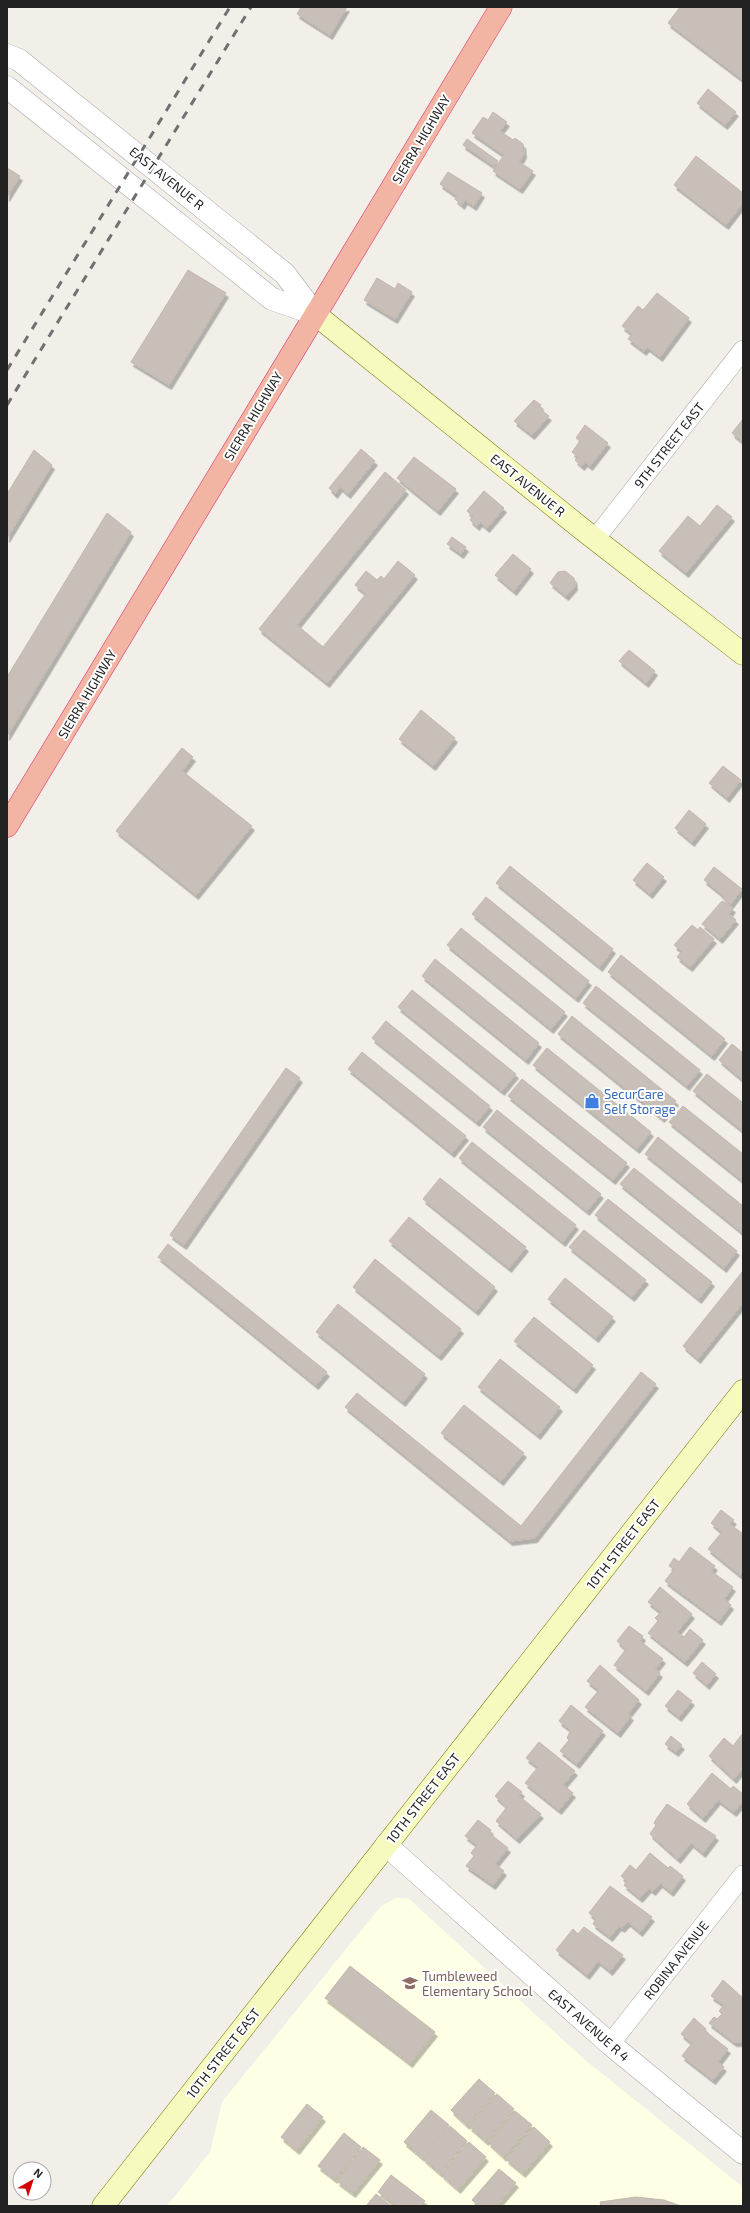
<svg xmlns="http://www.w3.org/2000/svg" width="750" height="2213" viewBox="0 0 750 2213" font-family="'Exo 2',sans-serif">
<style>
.education{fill:#ffffe5}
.building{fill:#c7bfb8;stroke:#c4b6ab;filter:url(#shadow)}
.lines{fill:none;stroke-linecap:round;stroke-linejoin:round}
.minor-casing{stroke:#a9a9a9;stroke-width:20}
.tertiary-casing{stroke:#a9a9a9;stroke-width:23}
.secondary-casing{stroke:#707d05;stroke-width:23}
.trunk-casing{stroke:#dc2a67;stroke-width:23}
.minor{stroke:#fff;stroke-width:19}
.tertiary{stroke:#fff;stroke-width:22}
.secondary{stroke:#f7fabf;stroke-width:22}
.trunk{stroke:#f2b4a3;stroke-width:22}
.rail{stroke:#707070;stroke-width:3;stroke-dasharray:8 8;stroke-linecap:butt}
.labels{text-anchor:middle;stroke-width:4;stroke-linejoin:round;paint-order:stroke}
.street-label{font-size:13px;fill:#222;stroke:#fff}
.shop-label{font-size:13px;fill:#366cbe;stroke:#fff;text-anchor:start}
.education-label{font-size:13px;fill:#785e54;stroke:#fff;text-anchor:start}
</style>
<defs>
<filter id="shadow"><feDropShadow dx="2.5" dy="4.5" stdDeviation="0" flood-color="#0004"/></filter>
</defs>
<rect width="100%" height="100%" fill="#f2efe9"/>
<!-- education -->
<path class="education" d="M 396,1898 L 408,1898 L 584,2059 L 743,2187 L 743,2206 L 167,2206 L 210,2152 L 222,2102 L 381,1906 Z"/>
<!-- building -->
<path class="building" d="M 301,7 L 347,7 L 330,35 L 297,14 Z
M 680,7 L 743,7 L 743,80 L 668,23 Z
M 708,89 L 736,112 L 725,125 L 697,103 Z
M 493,112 L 507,122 L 500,131 L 513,140 L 515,138 L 523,144 L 524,154 L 519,162 L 533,171 L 520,189 L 493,171 L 504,155 L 472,133 L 483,117 L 488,120 Z
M 467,139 L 498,161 L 494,166 L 463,145 Z
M 696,156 L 743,193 L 743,203 L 726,225 L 674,185 Z
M 7,168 L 20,176 L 7,197 Z
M 448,172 L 482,193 L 474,206 L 465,200 L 462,205 L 455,199 L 457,196 L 440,184 Z
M 188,270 L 226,293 L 169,385 L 131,362 Z
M 377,278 L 395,289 L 398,283 L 412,292 L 395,319 L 364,300 Z
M 657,293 L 689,318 L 660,357 L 647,347 L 644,351 L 628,339 L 632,334 L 622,326 L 638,306 L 643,310 Z
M 534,400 L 541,405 L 539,408 L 549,416 L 532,435 L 514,421 Z
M 743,419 L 743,442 L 732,433 Z
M 585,425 L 608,443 L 590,466 L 585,462 L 582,466 L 575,460 L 578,457 L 572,452 L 580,441 L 576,438 Z
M 361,449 L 375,461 L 348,494 L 340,487 L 335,494 L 329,488 Z
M 34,450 L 52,465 L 7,538 L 7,494 Z
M 414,457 L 456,489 L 438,511 L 397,478 Z
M 385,472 L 406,490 L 297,625 L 323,647 L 366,594 L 355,585 L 366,571 L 377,580 L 381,576 L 384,579 L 398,561 L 415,575 L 327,683 L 259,629 Z
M 484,491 L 504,508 L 487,528 L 480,522 L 477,526 L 470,520 L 473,516 L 467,511 Z
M 717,505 L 732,517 L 686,573 L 659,551 L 688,516 L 700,526 Z
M 107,513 L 131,532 L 7,736 L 7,677 Z
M 452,537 L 466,547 L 461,554 L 447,544 Z
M 513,554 L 531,569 L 514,591 L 495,575 Z
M 565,571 L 574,578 L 575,586 L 566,596 L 550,583 L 558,572 Z
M 629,650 L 655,671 L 646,683 L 619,661 Z
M 421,710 L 455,738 L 433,766 L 399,739 Z
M 182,748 L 193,757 L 182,771 L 252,826 L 196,895 L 116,831 Z
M 723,766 L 741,780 L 727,798 L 709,783 Z
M 689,810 L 706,824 L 692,842 L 675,828 Z
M 647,863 L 664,877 L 650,894 L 633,880 Z
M 510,866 L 613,949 L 600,967 L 496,883 Z
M 714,867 L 742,889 L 730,905 L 722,898 L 724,896 L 704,880 Z
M 486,897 L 589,981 L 576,998 L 472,914 Z
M 722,901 L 733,908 L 729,914 L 736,920 L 720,939 L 702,924 Z
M 692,925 L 698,930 L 700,927 L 714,939 L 690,967 L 677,957 L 682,951 L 674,945 Z
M 461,928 L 565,1012 L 551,1029 L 447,945 Z
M 621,955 L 725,1039 L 712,1056 L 608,972 Z
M 435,959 L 539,1043 L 526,1060 L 422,976 Z
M 596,986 L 700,1070 L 687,1086 L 583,1003 Z
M 412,990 L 516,1074 L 502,1091 L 398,1007 Z
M 572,1016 L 676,1101 L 662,1118 L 558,1034 Z
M 386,1021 L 490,1106 L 477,1122 L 372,1038 Z
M 732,1044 L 743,1053 L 743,1080 L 719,1060 Z
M 547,1048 L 651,1132 L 637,1149 L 533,1065 Z
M 362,1052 L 466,1136 L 452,1153 L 348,1069 Z
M 286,1068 L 300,1078 L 184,1245 L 170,1235 Z
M 707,1074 L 743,1103 L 743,1131 L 693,1091 Z
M 522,1079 L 627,1163 L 613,1180 L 508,1096 Z
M 683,1106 L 743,1154 L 743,1181 L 669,1122 Z
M 497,1110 L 601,1194 L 587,1211 L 483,1127 Z
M 658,1137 L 743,1206 L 743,1233 L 645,1154 Z
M 472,1142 L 576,1225 L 563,1242 L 459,1158 Z
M 634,1168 L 737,1251 L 724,1268 L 620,1184 Z
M 440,1178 L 526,1247 L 509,1268 L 423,1199 Z
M 608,1199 L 712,1282 L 699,1299 L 595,1215 Z
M 409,1217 L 495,1287 L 476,1311 L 389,1241 Z
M 584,1230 L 646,1280 L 632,1297 L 569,1247 Z
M 168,1244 L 327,1372 L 316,1385 L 158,1257 Z
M 375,1259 L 461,1329 L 439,1356 L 353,1287 Z
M 743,1271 L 743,1303 L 698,1359 L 683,1346 Z
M 565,1278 L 613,1317 L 596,1338 L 548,1299 Z
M 338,1304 L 425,1374 L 403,1402 L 316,1332 Z
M 534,1317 L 593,1365 L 574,1389 L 514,1341 Z
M 500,1359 L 560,1407 L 538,1435 L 478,1387 Z
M 641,1372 L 656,1384 L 535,1538 L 510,1541 L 345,1407 L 357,1393 L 521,1526 Z
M 464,1405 L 524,1453 L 501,1481 L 441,1433 Z
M 721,1510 L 734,1520 L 730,1524 L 743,1534 L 743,1571 L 740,1575 L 708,1549 L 722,1532 L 711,1523 Z
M 690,1547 L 715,1566 L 711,1571 L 733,1587 L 724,1599 L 731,1605 L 719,1621 L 665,1581 L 674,1569 L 669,1566 L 674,1558 L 679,1562 Z
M 660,1587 L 692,1614 L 677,1632 L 684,1637 L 690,1629 L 703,1640 L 685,1662 L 648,1633 L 658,1621 L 655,1618 L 661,1612 L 648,1602 Z
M 629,1626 L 643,1636 L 640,1641 L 663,1659 L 655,1669 L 660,1673 L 646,1691 L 614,1665 L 626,1649 L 617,1641 Z
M 702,1662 L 716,1674 L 707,1685 L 693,1673 Z
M 600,1665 L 639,1700 L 628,1714 L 631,1716 L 618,1733 L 585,1707 L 599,1690 L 587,1681 Z
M 678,1690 L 692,1701 L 679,1717 L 665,1706 Z
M 571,1705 L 603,1731 L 577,1764 L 560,1751 L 569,1740 L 567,1738 L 571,1730 L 559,1721 Z
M 743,1733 L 743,1768 L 734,1779 L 709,1756 L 724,1738 L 733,1746 Z
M 671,1736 L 682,1745 L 676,1752 L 665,1744 Z
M 539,1742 L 575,1771 L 563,1785 L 573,1793 L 559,1810 L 525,1783 L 538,1767 L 526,1758 Z
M 712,1773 L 731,1789 L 733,1786 L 743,1794 L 743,1801 L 734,1812 L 718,1800 L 703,1818 L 687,1804 Z
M 508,1781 L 522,1792 L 519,1796 L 541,1814 L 517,1839 L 496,1821 L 507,1807 L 495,1796 Z
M 667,1804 L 716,1836 L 703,1853 L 691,1843 L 678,1859 L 650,1834 L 656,1825 L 654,1823 L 657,1818 Z
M 478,1820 L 491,1830 L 489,1833 L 508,1848 L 495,1864 L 504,1871 L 493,1885 L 466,1866 L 474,1856 L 471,1853 L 477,1845 L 465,1836 Z
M 650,1853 L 668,1868 L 670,1866 L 683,1876 L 671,1892 L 660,1883 L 653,1891 L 649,1888 L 640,1898 L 624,1885 L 627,1881 L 621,1876 L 630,1865 L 636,1870 Z
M 610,1886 L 652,1917 L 640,1932 L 628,1922 L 622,1928 L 619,1926 L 610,1937 L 593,1924 L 596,1919 L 589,1913 Z
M 584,1927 L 623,1955 L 610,1971 L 598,1961 L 587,1975 L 556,1950 L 573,1929 L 578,1934 Z
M 350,1966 L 435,2032 L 410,2063 L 325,1998 Z
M 723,1980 L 743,1998 L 743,2039 L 741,2042 L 734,2042 L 709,2023 L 714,2017 L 717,2019 L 722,2014 L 719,2011 L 724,2005 L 711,1996 Z
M 694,2018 L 706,2029 L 705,2031 L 728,2049 L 718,2062 L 724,2067 L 713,2080 L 682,2056 L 692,2043 L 681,2034 Z
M 479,2079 L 495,2093 L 467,2125 L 451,2110 Z
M 497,2094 L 514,2109 L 486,2141 L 469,2126 Z
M 307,2104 L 323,2117 L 297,2150 L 281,2137 Z
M 431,2110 L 449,2125 L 422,2157 L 404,2142 Z
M 515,2111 L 532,2125 L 504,2157 L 488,2142 Z
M 450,2126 L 467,2141 L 440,2173 L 423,2158 Z
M 534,2127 L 550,2142 L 523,2173 L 506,2159 Z
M 344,2133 L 361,2147 L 335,2179 L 318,2166 Z
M 469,2142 L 486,2157 L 458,2189 L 441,2174 Z
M 363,2147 L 380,2160 L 353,2193 L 337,2181 Z
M 499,2169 L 516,2183 L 496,2206 L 479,2206 L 472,2200 Z
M 391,2175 L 425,2201 L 420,2206 L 397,2206 L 378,2192 Z
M 376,2194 L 391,2206 L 366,2206 Z
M 636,2197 L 664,2200 L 681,2206 L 601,2206 L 600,2202 Z"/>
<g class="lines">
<defs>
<path id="minor" d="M 595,539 L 743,350
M 610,2044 L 743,1875"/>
<path id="tertiary" d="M 7,55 L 19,60 L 285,274 L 315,314
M 7,87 L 272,299 L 315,314
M 386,1845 L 610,2044 L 743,2153"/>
<path id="secondary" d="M 315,314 L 582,529 L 743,654
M 103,2206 L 743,1391"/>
<path id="trunk" d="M 7,826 L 501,7"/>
</defs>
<!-- minor casing -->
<use href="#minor" class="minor-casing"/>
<!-- tertiary casing -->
<use href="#tertiary" class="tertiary-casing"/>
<!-- secondary casing -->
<use href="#secondary" class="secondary-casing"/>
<!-- trunk casing -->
<use href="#trunk" class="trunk-casing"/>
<!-- minor -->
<use href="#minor" class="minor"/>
<!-- tertiary -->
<use href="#tertiary" class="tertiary"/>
<!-- secondary -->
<use href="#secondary" class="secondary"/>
<!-- trunk -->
<use href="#trunk" class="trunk"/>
<!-- rail -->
<path class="rail" d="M 7,370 L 230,7
M 7,405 L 251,7"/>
</g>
<!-- icons -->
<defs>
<symbol id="shop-bare" viewBox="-9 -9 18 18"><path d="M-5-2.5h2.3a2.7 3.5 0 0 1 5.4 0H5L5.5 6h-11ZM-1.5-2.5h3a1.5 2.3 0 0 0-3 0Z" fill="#3f7fe0" stroke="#fff" stroke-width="2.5" paint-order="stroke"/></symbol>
<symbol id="school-bare" viewBox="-9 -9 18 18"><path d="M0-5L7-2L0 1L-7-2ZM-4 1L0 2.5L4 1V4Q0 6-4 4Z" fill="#8d6e63" stroke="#fff" stroke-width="2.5" paint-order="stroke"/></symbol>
</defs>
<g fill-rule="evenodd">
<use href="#shop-bare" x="581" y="1090" width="22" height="22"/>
<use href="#school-bare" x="399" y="1972" width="22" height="22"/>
</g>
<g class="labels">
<!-- street labels -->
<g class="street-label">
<text transform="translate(421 139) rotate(-59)" y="5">SIERRA HIGHWAY</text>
<text transform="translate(167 178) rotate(39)" y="5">EAST AVENUE R</text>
<text transform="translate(253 416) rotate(-59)" y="5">SIERRA HIGHWAY</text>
<text transform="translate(669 445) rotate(-52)" y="5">9TH STREET EAST</text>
<text transform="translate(528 485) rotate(39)" y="5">EAST AVENUE R</text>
<text transform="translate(87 694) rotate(-59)" y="5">SIERRA HIGHWAY</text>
<text transform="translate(623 1544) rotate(-52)" y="5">10TH STREET EAST</text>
<text transform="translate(423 1798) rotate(-52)" y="5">10TH STREET EAST</text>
<text transform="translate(676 1960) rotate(-52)" y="5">ROBINA AVENUE</text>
<text transform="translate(589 2025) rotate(41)" y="5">EAST AVENUE R 4</text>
<text transform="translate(223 2053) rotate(-52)" y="5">10TH STREET EAST</text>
</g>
<!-- shop labels -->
<g class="shop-label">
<text x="604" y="1099">SecurCare<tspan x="604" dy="15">Self Storage</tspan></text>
</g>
<!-- education labels -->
<g class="education-label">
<text x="422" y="1981">Tumbleweed<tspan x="422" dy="15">Elementary School</tspan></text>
</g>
</g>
<!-- border -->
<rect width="750" height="2213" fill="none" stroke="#222222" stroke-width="16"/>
<!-- north arrow -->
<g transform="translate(32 2181) rotate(39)"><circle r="19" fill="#ffffff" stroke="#a7a7a7"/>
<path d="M0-3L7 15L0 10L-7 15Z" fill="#d40000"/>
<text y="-6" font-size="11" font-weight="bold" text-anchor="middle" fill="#222222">N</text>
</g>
</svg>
